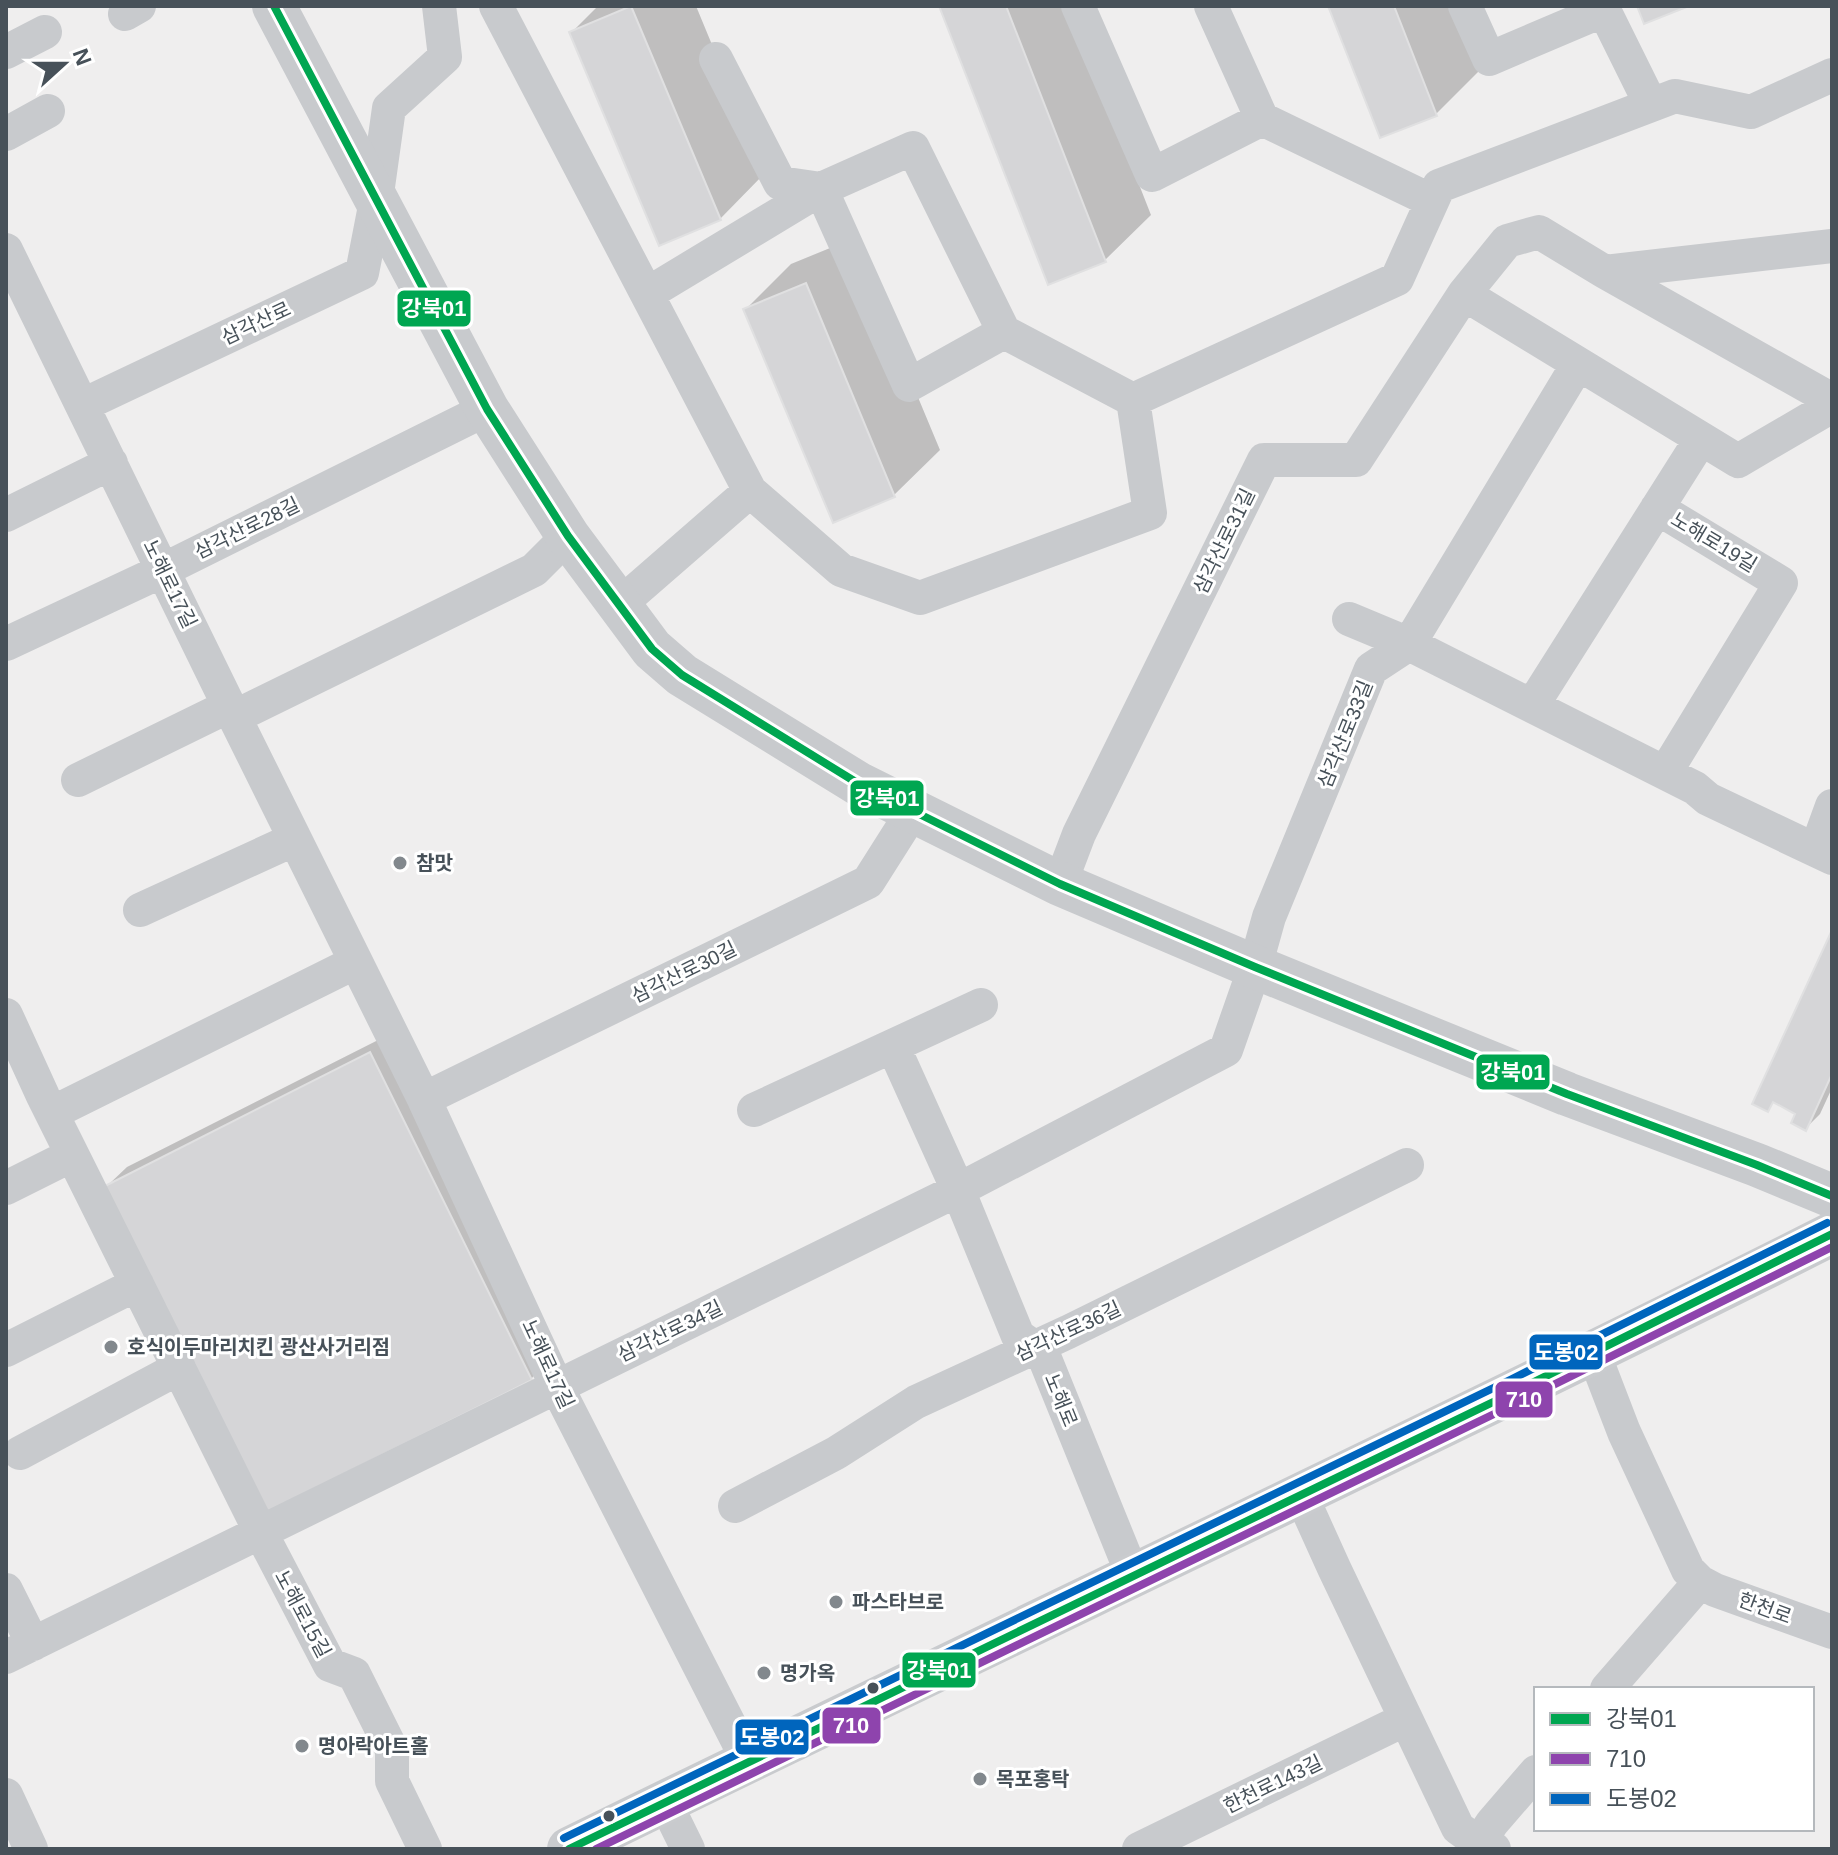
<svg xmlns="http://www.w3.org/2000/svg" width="1838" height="1855" viewBox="0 0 1838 1855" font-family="Arial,'Noto Sans KR',sans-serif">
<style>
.shadow{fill:#0003}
.building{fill:#d5d5d7;stroke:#e0e0e1;stroke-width:2}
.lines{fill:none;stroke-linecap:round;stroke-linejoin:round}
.minor{stroke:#c8cacd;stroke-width:34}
.tertiary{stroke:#c8cacd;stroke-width:44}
.secondary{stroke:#c9cbce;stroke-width:44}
.bus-1-casing{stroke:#fff;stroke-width:14}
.bus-2-casing{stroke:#fff;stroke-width:14}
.bus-3-casing{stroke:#fff;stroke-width:14}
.bus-1{stroke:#00a651;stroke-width:8}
.bus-2{stroke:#8e44ad;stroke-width:8}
.bus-3{stroke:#0065bd;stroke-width:8}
.poi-dot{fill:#82888d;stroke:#fff;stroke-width:3}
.bus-dot{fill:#475159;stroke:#fff;stroke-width:3}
.labels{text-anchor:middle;stroke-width:6;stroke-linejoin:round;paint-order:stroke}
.street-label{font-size:20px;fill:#475159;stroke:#fff}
.poi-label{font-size:20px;font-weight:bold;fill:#475159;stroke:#fff;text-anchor:start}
.line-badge{stroke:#fff;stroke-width:3}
.badge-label{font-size:22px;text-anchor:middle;font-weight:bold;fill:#fff}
</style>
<rect width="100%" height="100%" fill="#efeeee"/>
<!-- shadow -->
<path class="shadow" d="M 598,6 L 696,6 L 765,173 L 720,219 L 571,33 Z
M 941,6 L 1069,6 L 1151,215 L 1105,260 Z
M 1330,6 L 1457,6 L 1482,68 L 1436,114 Z
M 852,239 L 940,450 L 894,495 L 746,309 L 791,264 Z
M 1832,935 L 1832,1088 L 1820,1114 L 1806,1128 L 1797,1113 L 1775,1101 L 1767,1109 Z
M 390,1034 L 550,1359 L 531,1379 L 107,1186 L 127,1167 Z"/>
<!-- building -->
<path class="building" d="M 631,6 L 721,220 L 659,246 L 569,32 Z
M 939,6 L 1006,6 L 1106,262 L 1048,285 Z
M 1328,6 L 1394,6 L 1437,116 L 1380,138 Z
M 1637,6 L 1689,6 L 1644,24 Z
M 806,283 L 895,497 L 833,523 L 743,309 Z
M 1832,930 L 1832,1074 L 1806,1131 L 1791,1123 L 1795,1114 L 1773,1102 L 1768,1112 L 1752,1104 Z
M 370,1052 L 532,1380 L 266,1513 L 105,1186 Z"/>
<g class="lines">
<!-- minor -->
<path class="minor" d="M 496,6 L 750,491 L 841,570 L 920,598 L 1150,513 L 1133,400
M 1078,6 L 1152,175 L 1262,119
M 1211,6 L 1262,119 L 1432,201
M 1465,6 L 1489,59 L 1604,10
M 1602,6 L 1651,105
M 125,14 L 139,6
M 6,52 L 45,32
M 716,59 L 780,183 L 821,189
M 6,134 L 48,111
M 6,250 L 229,706 L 424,1099 L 557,1387 L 748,1761
M 1605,272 L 1832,400
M 647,294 L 821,189
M 1464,294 L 1738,461 L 1832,406
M 1004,332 L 909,385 L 821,189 L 913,148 L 1004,332 L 1133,400
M 1133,400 L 1397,279 L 1439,186 L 1675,96 L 1751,112 L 1832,75
M 83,405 L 362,273 L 376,201 L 389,108 L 445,57 L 439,6
M 1657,508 L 1781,583 L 1665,773
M 6,515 L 111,463
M 619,605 L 750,491
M 1349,619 L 1409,644 L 1695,788 L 1708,799 L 1832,858
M 6,644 L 149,577 L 487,409
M 1532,706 L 1701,439
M 234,717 L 534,570 L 568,536
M 78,780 L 229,706
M 1816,850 L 1832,806
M 1060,884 L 1079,834 L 1264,460 L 1356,460 L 1464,294 L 1507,241 L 1539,232 L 1605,272 L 1832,246
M 140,910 L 295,839
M 6,1015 L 43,1096 L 261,1533 L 330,1665 L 354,1674 L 392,1750 L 392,1781 L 425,1849
M 893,1046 L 958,1190 L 1018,1336 L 1034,1347 L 1045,1359 L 1133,1576
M 424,1099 L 868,882 L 913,811
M 754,1110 L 981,1005
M 52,1113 L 356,962
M 6,1188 L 72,1155
M 6,1350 L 137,1284
M 1594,1354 L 1624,1432 L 1688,1570 L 1700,1582 L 1715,1590 L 1832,1632
M 20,1453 L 179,1368
M 1301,1495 L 1334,1568 L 1458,1828 L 1479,1843 L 1494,1849
M 735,1506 L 836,1453 L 916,1402 L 1068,1332 L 1407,1165
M 6,1590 L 33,1644
M 6,1657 L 958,1190 L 1226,1050 L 1255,967 L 1269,917 L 1371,669 L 1409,644 L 1578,364
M 1607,1689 L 1700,1582
M 6,1795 L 31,1849
M 665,1802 L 688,1849
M 1139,1849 L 1406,1719
M 1475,1849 L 1492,1823 L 1536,1772"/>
<!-- tertiary -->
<path class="tertiary" d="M 274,6 L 487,409 L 568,536 L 652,649 L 682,675 L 859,784 L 1060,884 L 1255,967 L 1567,1094 L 1757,1165 L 1832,1196"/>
<!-- secondary -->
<path class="secondary" d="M 569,1849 C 990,1642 1414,1444 1832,1234"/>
<defs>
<path id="bus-1" d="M 274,6 L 487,409 L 568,536 L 652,649 L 682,675 L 859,784 L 1060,884 L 1255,967 L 1567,1094 L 1757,1165 L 1832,1196
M 569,1849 L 1518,1390 L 1832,1234"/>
<path id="bus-2" d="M 596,1849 L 1523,1400 L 1832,1247"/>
<path id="bus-3" d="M 564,1838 L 1512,1379 L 1827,1223"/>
</defs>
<!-- bus-1 casing -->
<use href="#bus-1" class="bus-1-casing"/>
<!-- bus-2 casing -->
<use href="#bus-2" class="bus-2-casing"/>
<!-- bus-3 casing -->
<use href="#bus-3" class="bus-3-casing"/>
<!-- bus-1 -->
<use href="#bus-1" class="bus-1"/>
<!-- bus-2 -->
<use href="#bus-2" class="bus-2"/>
<!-- bus-3 -->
<use href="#bus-3" class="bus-3"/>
</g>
<!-- markers -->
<g class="poi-dot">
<circle cx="400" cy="863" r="8"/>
<circle cx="111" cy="1347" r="8"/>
<circle cx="836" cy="1602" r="8"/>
<circle cx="764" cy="1673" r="8"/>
<circle cx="302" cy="1746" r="8"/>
<circle cx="980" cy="1779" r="8"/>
</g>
<g class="bus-dot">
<circle cx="873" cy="1688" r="7"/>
<circle cx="609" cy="1816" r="7"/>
</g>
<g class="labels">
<!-- street labels -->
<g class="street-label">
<text transform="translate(256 323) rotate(-25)" y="7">삼각산로</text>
<text transform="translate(247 528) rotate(-26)" y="7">삼각산로28길</text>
<text transform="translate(1224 541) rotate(-64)" y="7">삼각산로31길</text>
<text transform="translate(1714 542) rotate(31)" y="7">노해로19길</text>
<text transform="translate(170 584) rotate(64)" y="7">노해로17길</text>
<text transform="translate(1345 734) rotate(-68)" y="7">삼각산로33길</text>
<text transform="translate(684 972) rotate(-26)" y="7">삼각산로30길</text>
<text transform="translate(670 1331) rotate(-26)" y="7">삼각산로34길</text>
<text transform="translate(1068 1331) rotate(-25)" y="7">삼각산로36길</text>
<text transform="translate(548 1364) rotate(65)" y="7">노해로17길</text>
<text transform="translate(1061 1400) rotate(68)" y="7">노해로</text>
<text transform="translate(1765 1608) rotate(20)" y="7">한천로</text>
<text transform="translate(303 1614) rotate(62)" y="7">노해로15길</text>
<text transform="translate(1273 1784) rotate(-26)" y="7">한천로143길</text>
</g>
<!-- poi labels -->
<g class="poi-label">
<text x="416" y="870">참맛</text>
<text x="127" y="1354">호식이두마리치킨 광산사거리점</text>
<text x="852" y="1609">파스타브로</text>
<text x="780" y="1680">명가옥</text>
<text x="318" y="1753">명아락아트홀</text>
<text x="996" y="1786">목포홍탁</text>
</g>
</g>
<g class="line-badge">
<rect x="396" y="289" width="76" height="39" rx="8" fill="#00a651"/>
<rect x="849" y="779" width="76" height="38" rx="8" fill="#00a651"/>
<rect x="1475" y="1053" width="76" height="38" rx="8" fill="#00a651"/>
<rect x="1528" y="1333" width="76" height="38" rx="8" fill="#0065bd"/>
<rect x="1494" y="1380" width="60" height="39" rx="8" fill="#8e44ad"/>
<rect x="901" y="1651" width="76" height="38" rx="8" fill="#00a651"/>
<rect x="821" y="1706" width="61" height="39" rx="8" fill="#8e44ad"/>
<rect x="734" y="1718" width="76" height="38" rx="8" fill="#0065bd"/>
</g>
<g class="badge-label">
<text x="434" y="316">강북01</text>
<text x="887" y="806">강북01</text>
<text x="1513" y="1080">강북01</text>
<text x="1566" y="1360">도봉02</text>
<text x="1524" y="1407">710</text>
<text x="939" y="1678">강북01</text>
<text x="851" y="1733">710</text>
<text x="772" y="1745">도봉02</text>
</g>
<!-- border -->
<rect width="1838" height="1855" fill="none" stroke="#475159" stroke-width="16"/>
<!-- legend -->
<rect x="1534" y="1687" width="280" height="144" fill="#ffffff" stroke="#b5b9bd" stroke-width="2"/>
<rect x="1550" y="1713" width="40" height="12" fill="#00a651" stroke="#b5b9bd" stroke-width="2"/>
<text x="1606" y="1727" font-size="24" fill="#475159">강북01</text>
<rect x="1550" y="1753" width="40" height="12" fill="#8e44ad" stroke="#b5b9bd" stroke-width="2"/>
<text x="1606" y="1767" font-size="24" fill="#475159">710</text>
<rect x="1550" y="1793" width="40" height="12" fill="#0065bd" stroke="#b5b9bd" stroke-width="2"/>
<text x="1606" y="1807" font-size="24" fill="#475159">도봉02</text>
<!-- north arrow -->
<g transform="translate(64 64) rotate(69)" stroke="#ffffff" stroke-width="6" paint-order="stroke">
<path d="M0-6L14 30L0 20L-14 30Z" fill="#475159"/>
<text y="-12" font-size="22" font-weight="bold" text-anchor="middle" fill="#475159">N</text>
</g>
</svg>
